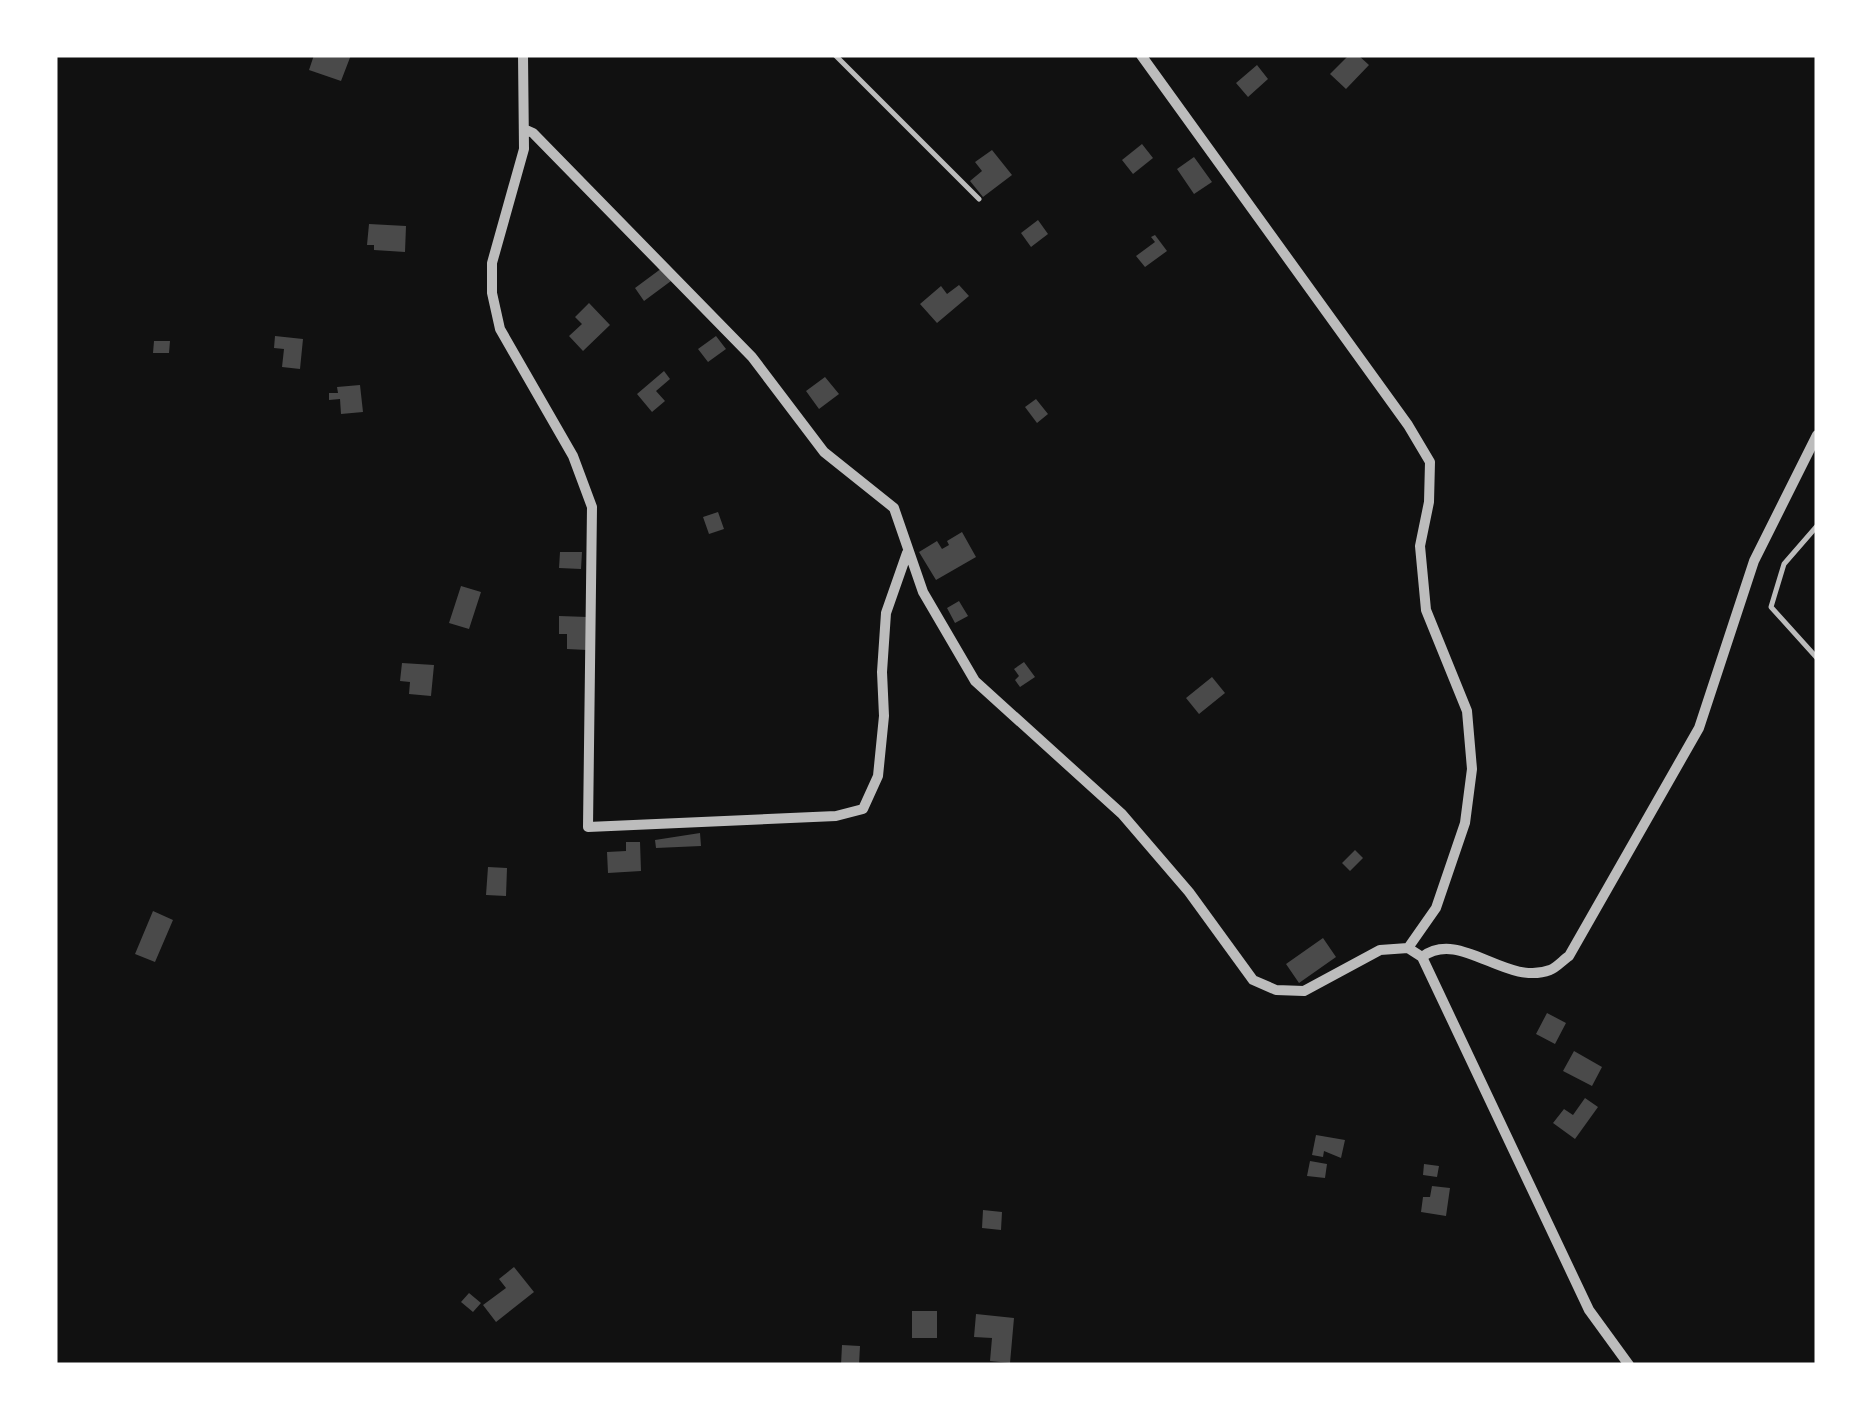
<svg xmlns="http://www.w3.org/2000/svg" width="1872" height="1420" viewBox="0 0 1872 1420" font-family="Jost,sans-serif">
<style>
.building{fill:#4a4a4a}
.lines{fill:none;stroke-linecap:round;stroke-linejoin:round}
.service{stroke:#bcbcbc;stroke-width:5}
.minor{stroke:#bcbcbc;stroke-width:10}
</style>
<rect width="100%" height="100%" fill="#111"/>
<!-- building -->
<path class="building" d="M 314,55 L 351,55 L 341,81 L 309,70 Z
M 1349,55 L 1358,55 L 1369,65 L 1346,89 L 1330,74 Z
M 1257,65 L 1268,79 L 1248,97 L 1236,83 Z
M 1142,144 L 1153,158 L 1133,174 L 1122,160 Z
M 992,150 L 1012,175 L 983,197 L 970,181 L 982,171 L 975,162 Z
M 1194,157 L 1212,182 L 1194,194 L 1177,169 Z
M 1038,220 L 1048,234 L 1031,247 L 1021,233 Z
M 369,224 L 406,226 L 405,252 L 374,250 L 374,245 L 367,245 Z
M 1155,235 L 1167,251 L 1145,267 L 1136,256 L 1155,242 L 1151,237 Z
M 662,268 L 671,281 L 644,301 L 635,288 Z
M 959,285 L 969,296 L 937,323 L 920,304 L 941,286 L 947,294 Z
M 589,303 L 610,325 L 583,351 L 569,336 L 582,324 L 575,317 Z
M 275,336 L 303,339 L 300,369 L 282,367 L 284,349 L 274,348 Z
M 716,336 L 726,349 L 708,362 L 698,349 Z
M 154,341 L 170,341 L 169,353 L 153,353 Z
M 664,371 L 670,379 L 656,391 L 665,401 L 652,412 L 637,394 Z
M 825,377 L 839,394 L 819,409 L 806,391 Z
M 360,385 L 363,412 L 341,414 L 340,399 L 329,400 L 329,393 L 338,393 L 337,387 Z
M 1036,399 L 1048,414 L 1037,423 L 1025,407 Z
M 718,512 L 724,529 L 709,534 L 703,517 Z
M 962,532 L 976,557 L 936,580 L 919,552 L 937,541 L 942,549 L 949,545 L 947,541 Z
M 560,552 L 582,552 L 581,569 L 559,568 Z
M 461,586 L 481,592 L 469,629 L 449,623 Z
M 959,601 L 968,616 L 955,623 L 947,608 Z
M 559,616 L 588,617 L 587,650 L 567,649 L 567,634 L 559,634 Z
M 1024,662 L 1035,677 L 1020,687 L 1015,680 L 1019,676 L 1014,669 Z
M 402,663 L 434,665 L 431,696 L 409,694 L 410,682 L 400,681 Z
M 1212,677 L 1225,693 L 1199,714 L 1186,698 Z
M 700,833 L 701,846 L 656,848 L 655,840 Z
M 626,842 L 640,842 L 641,871 L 608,873 L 607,852 L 626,851 Z
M 1355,850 L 1363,858 L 1350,871 L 1342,863 Z
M 488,867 L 507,868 L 506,896 L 486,895 Z
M 153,911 L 173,920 L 155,962 L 135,954 Z
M 1323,938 L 1336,957 L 1299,983 L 1286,964 Z
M 1547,1013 L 1566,1023 L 1555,1044 L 1536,1034 Z
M 1574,1051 L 1602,1067 L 1592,1086 L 1563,1071 Z
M 1585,1098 L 1598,1107 L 1575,1139 L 1553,1123 L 1564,1109 L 1573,1115 Z
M 1316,1135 L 1345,1140 L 1341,1158 L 1324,1151 L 1323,1157 L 1312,1155 Z
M 1310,1161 L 1327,1164 L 1325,1178 L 1307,1176 Z
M 1424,1164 L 1439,1166 L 1437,1177 L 1423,1175 Z
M 1432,1186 L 1450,1188 L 1446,1216 L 1421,1212 L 1423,1197 L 1430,1197 Z
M 983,1210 L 1002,1212 L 1001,1230 L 982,1228 Z
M 514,1267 L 534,1292 L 496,1322 L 483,1305 L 506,1288 L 499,1279 Z
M 469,1293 L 481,1303 L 473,1312 L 461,1302 Z
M 912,1311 L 937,1311 L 937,1338 L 912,1338 Z
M 976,1314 L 1014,1318 L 1010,1363 L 990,1361 L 992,1338 L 974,1337 Z
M 842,1345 L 860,1346 L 859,1365 L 841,1365 Z"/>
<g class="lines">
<!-- service -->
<path class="service" d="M 835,55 L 979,199
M 1817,526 L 1784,564 L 1771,607 L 1817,658"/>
<!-- minor -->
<path class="minor" d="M 523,55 L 524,149 L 492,263 L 492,293 L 500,329 L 573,456 L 592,507 L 588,827 L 836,816 L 863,809 L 878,776 L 884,716 L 882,672 L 886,613 L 907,553
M 1141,55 L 1408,425 L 1430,462 L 1429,502 L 1420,546 L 1426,610 L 1467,711 L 1472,769 L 1465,823 L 1436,908 L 1408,948
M 524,129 L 533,133 L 752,357 L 824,452 L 894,508 L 923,592 L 975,681 L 1122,814 L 1189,892 L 1253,980 L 1276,990 L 1304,991 L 1380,950 L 1408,948 L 1422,957 L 1589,1310 L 1629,1365
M 1422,957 C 1460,928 1506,987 1550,970 C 1556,968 1563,960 1569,956 L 1699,728 L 1754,561 L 1817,435"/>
</g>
<!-- border -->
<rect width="1872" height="1420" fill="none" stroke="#ffffff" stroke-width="115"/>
</svg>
